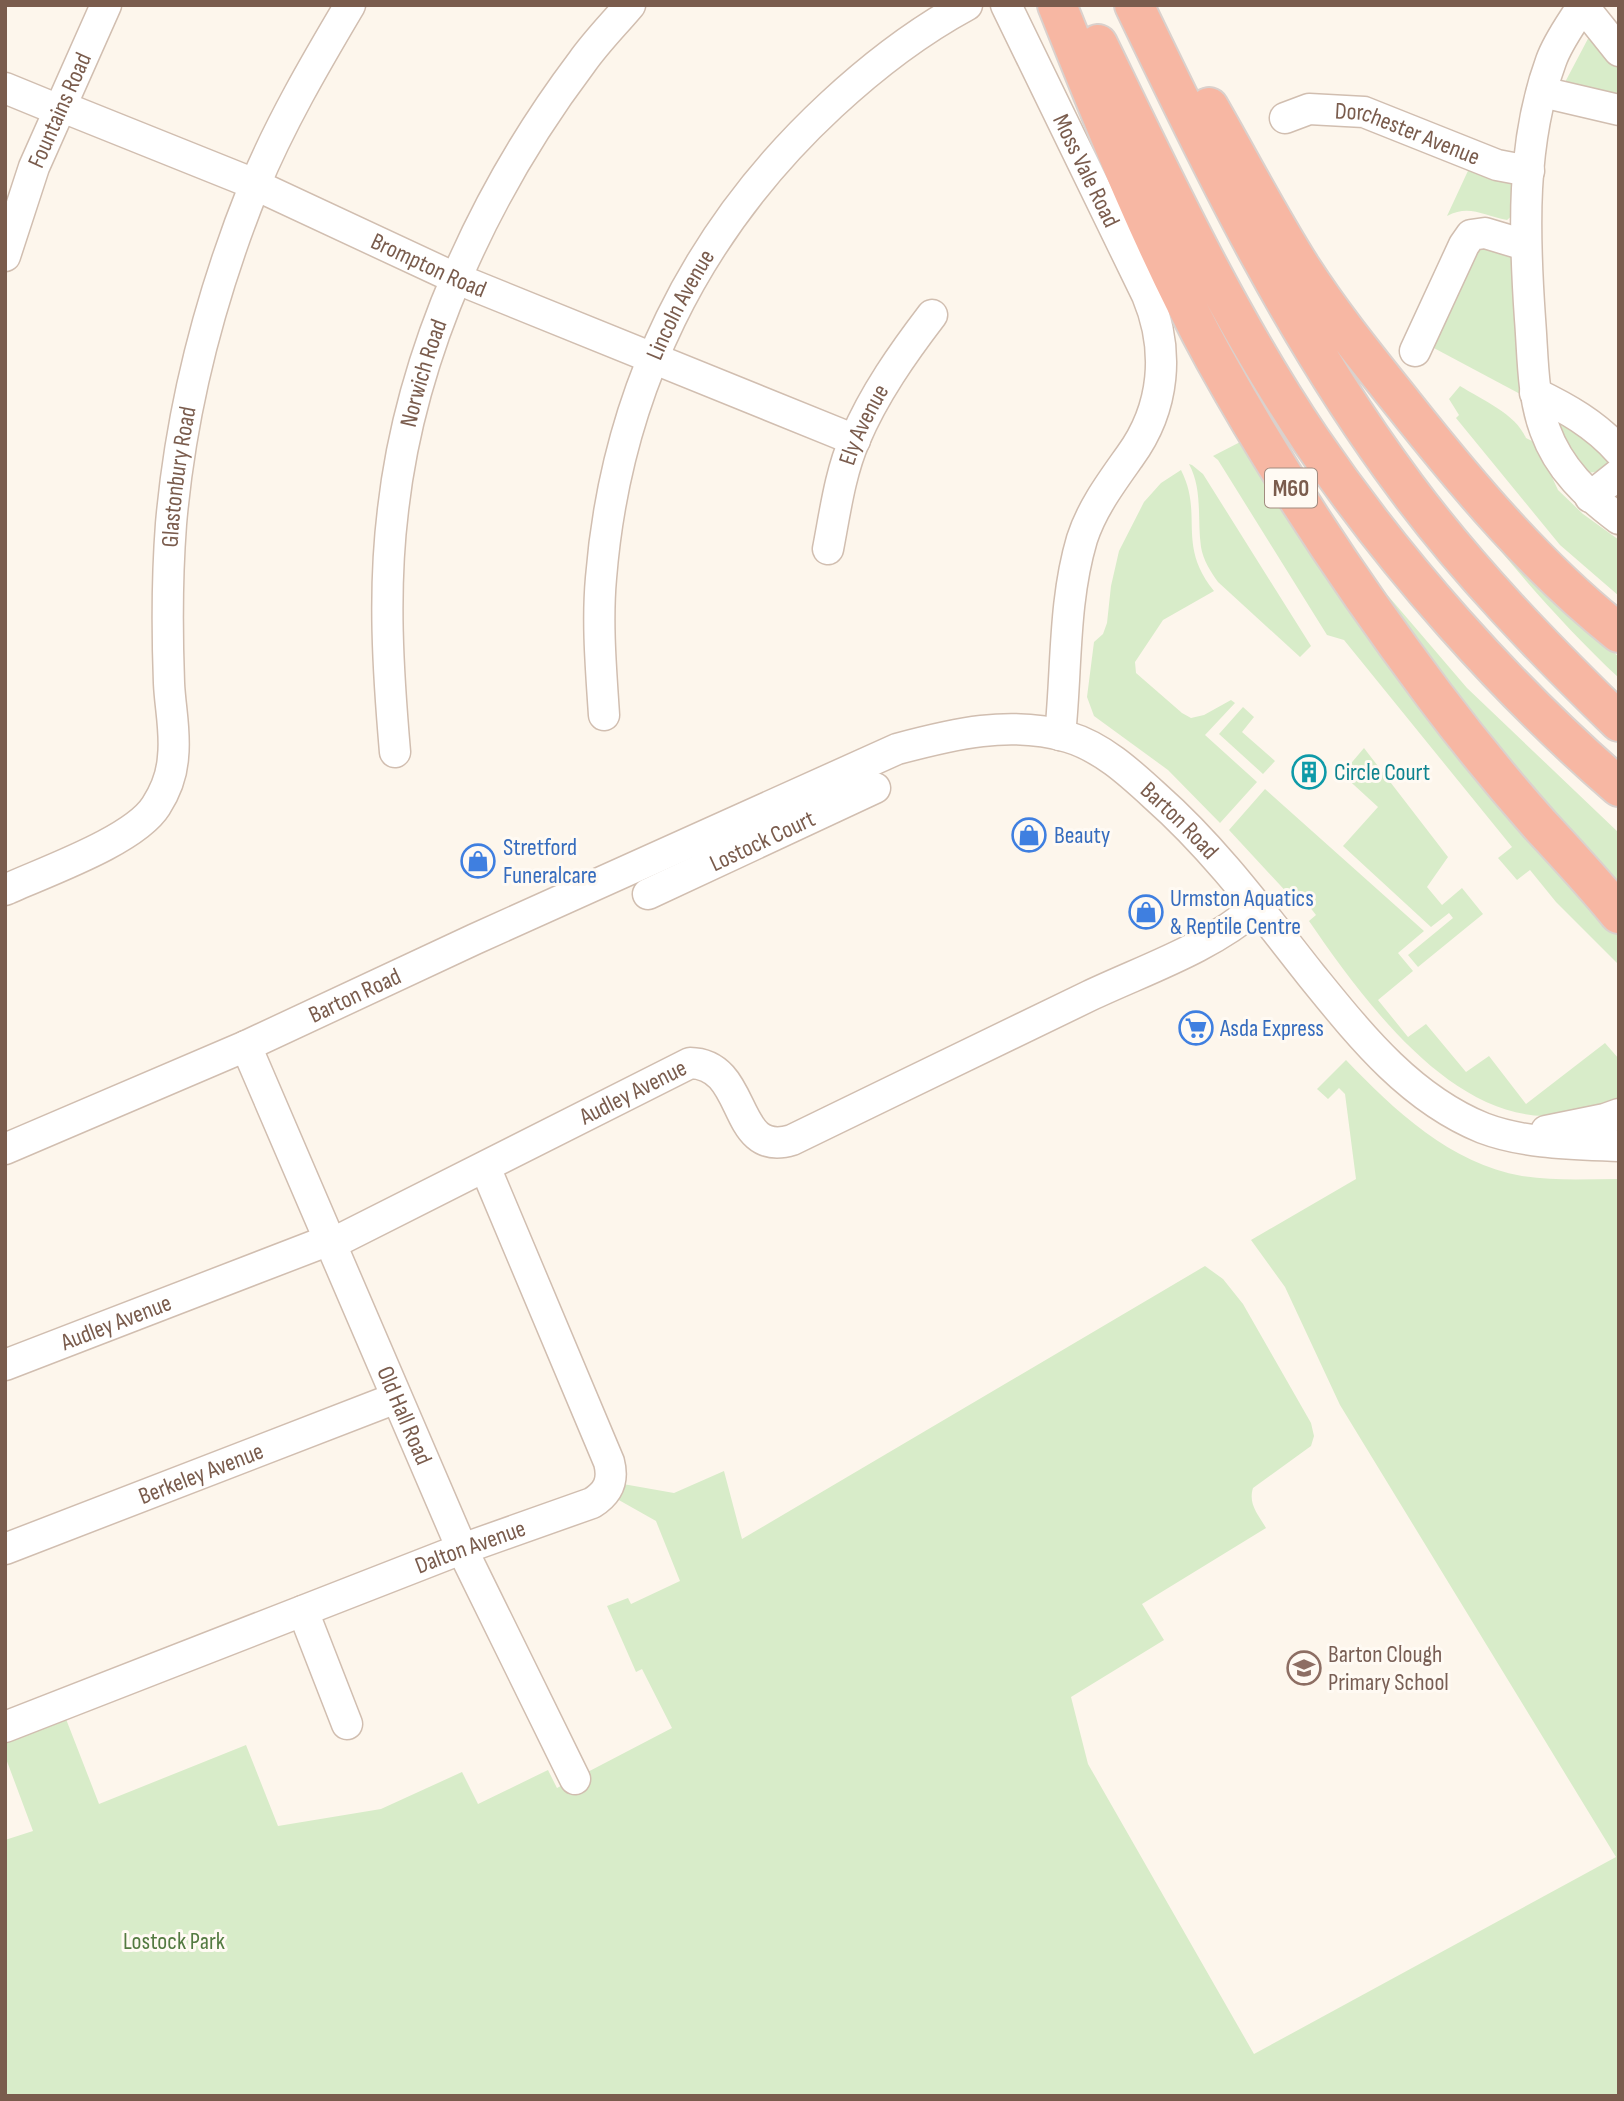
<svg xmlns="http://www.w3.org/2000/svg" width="1624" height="2101" viewBox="0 0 1624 2101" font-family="'Sofia Sans Condensed',sans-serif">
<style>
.green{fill:#d8ecc9}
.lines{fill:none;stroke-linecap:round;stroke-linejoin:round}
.minor-casing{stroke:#d1beb0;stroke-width:33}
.highway-casing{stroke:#dad1cd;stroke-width:42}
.minor{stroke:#fff;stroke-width:30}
.highway{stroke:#f7b7a3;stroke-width:38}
.labels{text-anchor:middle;stroke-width:6;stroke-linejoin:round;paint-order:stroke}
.shield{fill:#fffaf3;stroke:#a28b7f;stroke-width:2}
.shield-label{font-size:23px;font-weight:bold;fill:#7a5c4d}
.street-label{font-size:24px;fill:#7a5c4d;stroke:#fffaf3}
.culture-label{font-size:24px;fill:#0d838f;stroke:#fffaf3;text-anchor:start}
.shop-label{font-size:24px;fill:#366cbe;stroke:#fffaf3;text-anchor:start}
.education-label{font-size:24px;fill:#785e54;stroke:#fffaf3;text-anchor:start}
.park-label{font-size:24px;fill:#537a41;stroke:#fffaf3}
</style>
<rect width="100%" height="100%" fill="#fdf6ec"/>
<!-- green -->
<path class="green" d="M 1591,33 L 1619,64 L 1619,101 L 1563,86 Z
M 1473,160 L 1516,176 L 1514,214 L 1507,220 C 1483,216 1470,204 1447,216 Z
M 1464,245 L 1524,245 L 1522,395 L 1432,347 Z
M 1460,386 C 1482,400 1515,413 1526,438 L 1536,443 L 1558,490 L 1583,514 L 1619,540 L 1619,596 L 1560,545 L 1456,418 L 1459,415 L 1449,399 Z
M 1568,417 L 1609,461 C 1581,497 1563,438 1555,419 Z
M 1246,439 L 1619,929 L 1619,965 L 1556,902 L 1530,870 L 1517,880 L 1498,858 L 1512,847 L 1344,640 L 1327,635 L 1218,460 L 1213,456 Z
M 1189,464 L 1192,465 L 1203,474 L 1311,646 L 1300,657 L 1218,582 C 1211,572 1203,560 1201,547 C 1197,519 1203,490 1189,464 Z
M 1181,470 C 1204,515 1176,544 1214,591 L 1163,620 L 1135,662 L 1136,673 L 1182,713 L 1191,718 L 1204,715 L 1231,700 L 1235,703 L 1205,735 L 1257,782 L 1220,823 L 1168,770 L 1094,716 L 1087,697 L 1094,642 L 1103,634 L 1107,623 L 1111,586 L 1119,551 L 1144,502 L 1161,483 Z
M 1446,483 L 1590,631 L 1619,657 L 1619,678 C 1555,618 1500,552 1446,483 Z
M 1336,535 L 1467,688 L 1619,833 L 1619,896 L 1511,773 Z
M 1243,707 L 1254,717 L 1242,732 L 1275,761 L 1263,774 L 1219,734 Z
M 1364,748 L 1448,857 L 1427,887 L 1442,905 L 1462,888 L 1483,914 L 1418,967 L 1408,955 L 1453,918 L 1449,913 L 1431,927 L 1343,846 L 1378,807 L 1342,774 Z
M 1265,789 L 1424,931 L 1398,953 L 1413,971 L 1378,1000 L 1408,1037 L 1426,1024 L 1466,1072 L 1489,1056 L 1526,1104 L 1605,1043 L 1619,1059 L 1619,1105 C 1595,1109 1568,1117 1544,1116 C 1445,1114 1360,995 1309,921 L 1316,915 L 1299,893 L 1292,898 L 1229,830 Z
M 1346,1060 C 1394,1110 1451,1164 1522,1176 C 1553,1181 1587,1179 1619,1179 L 1619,2096 L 5,2096 L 5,1840 L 33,1831 L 5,1756 L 5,1742 L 66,1719 L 99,1804 L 246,1745 L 278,1826 L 381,1809 L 462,1772 L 478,1804 L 548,1770 L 557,1788 L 672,1728 L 642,1669 L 636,1672 L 607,1606 L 628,1598 L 631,1604 L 680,1581 L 656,1521 L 617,1499 L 623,1484 L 674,1493 L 724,1471 L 742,1539 L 1205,1266 L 1223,1279 L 1243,1304 L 1311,1423 L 1314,1436 L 1311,1446 L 1253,1488 C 1248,1504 1258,1514 1266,1528 L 1142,1604 L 1164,1640 L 1071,1697 L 1088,1764 L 1254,2054 L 1616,1857 L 1340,1405 L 1285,1287 L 1251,1240 L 1356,1179 L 1345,1094 L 1339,1088 L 1328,1099 L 1317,1089 Z"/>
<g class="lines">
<defs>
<g id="minor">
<path id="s1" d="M 1006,5 L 1147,295 C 1170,350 1165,408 1130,456 C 1111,483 1092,508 1082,539 C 1063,603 1067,669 1060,735"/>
<path d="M 1583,5 C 1572,23 1558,41 1551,61 C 1521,143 1524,233 1530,319 C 1533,356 1532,395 1545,430 C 1559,469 1587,495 1619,519"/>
<path d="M 1583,6 L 1619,51"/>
<path id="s2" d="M 5,88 L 49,106 L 70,110 L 247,181 L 455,278 L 855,440"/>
<path d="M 1542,92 L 1619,110"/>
<path id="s3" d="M 1285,118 L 1309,109 L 1364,112 L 1497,165 L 1529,171"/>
<path id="s4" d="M 5,256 L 34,167 L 106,5"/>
<path d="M 1415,351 L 1464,245 L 1471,235 L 1485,233 L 1525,245"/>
<path d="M 1535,393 C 1566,408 1595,424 1619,451"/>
<path d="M 1590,497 L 1619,474"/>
<path id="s5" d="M 828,549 C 835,513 840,473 855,439 C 874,394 903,353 932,315"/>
<path id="s6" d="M 604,715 C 601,669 597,623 601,578 C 616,392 695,231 831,105 C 873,66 917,32 967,5"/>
<path id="s7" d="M 395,752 C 388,671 383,591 393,510 C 411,350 486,189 582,62 C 596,42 614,24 630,5"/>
<path id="s8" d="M 5,890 C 44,872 134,841 156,806 C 165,792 172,774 173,757 C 176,733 170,707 169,683 C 167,630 167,577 171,524 C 181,409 211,294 254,187 C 280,124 315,64 350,5"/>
<path id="s9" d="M 648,894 L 875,788"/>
<path id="s10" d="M 246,1046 L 462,1549 L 575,1779"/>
<path d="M 1546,1131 L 1605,1119 L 1619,1114"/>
<path id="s11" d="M 5,1149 L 246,1046 L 475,939 L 897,749 C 953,734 1010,720 1068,737 C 1102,747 1130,773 1155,796 C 1215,849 1262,913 1311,975 C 1359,1034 1409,1098 1483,1128 C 1525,1144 1575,1144 1619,1146"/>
<path id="s12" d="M 5,1365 L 319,1244 L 341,1239 L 690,1063 C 750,1064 730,1159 792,1140 C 891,1092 989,1044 1089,996 C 1146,969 1208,949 1257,907"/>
<path id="s13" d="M 5,1549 L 396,1398"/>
<path d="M 303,1611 L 347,1724"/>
<path id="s14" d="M 5,1727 L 451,1553 L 592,1503 C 608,1493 614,1481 609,1462 L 485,1167"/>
</g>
<path id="highway" d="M 1057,5 C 1105,125 1153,247 1215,360 C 1280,477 1354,588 1434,695 C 1467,739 1503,783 1540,825 C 1567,854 1594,883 1619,914
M 1134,5 C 1214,172 1295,338 1406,487 C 1469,572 1543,648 1619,722
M 1098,44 C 1163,178 1228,317 1311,440 C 1396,565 1505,688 1619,787
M 1209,107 C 1240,161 1269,217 1302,269 C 1333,317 1369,361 1404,405 C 1469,487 1537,568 1619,633"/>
</defs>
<!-- minor casing -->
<use href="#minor" class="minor-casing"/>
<!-- highway casing -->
<use href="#highway" class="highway-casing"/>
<!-- minor -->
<use href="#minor" class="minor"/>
<!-- highway -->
<use href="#highway" class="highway"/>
</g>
<!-- icons -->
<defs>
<symbol id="building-ring" viewBox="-11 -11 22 22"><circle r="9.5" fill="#fffaf3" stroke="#0f9aa8" stroke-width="1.5"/><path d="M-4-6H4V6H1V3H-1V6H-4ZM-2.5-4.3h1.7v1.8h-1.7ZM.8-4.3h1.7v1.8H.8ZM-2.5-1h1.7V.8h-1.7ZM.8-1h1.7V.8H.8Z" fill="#0f9aa8"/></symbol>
<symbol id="shop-ring" viewBox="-11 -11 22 22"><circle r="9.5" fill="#fffaf3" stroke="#3f7fe0" stroke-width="1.5"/><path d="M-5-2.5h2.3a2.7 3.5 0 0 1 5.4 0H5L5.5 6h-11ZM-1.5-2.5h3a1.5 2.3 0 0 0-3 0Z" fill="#3f7fe0"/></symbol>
<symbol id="supermarket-ring" viewBox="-11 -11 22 22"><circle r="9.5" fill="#fffaf3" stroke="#3f7fe0" stroke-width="1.5"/><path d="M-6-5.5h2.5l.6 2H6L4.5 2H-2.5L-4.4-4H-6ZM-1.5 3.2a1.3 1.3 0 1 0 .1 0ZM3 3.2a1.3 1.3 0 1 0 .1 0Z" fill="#3f7fe0"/></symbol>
<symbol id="school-ring" viewBox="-11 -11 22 22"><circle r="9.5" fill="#fffaf3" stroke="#8d6e63" stroke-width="1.5"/><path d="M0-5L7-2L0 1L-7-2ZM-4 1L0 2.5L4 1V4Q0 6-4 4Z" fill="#8d6e63"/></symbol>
</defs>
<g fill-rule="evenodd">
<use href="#building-ring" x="1290" y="753" width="38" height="38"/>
<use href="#shop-ring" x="1010" y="816" width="38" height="38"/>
<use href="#shop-ring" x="459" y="842" width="38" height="38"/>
<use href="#shop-ring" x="1127" y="893" width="38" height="38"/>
<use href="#supermarket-ring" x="1177" y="1009" width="38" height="38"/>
<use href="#school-ring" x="1285" y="1649" width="38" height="38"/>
</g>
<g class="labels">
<!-- shield labels -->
<rect class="shield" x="1265" y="468.5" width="52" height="39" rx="5"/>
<g class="shield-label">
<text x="1291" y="496">M60</text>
</g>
<!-- street labels -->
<g class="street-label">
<text dy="8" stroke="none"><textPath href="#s4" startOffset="156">Fountains Road</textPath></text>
<text dy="8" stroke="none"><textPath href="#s3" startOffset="128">Dorchester Avenue</textPath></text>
<text dy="8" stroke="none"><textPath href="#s1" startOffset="184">Moss Vale Road</textPath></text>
<text dy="8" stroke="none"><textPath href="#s2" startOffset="460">Brompton Road</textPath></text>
<text dy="8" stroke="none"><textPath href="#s6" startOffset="424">Lincoln Avenue</textPath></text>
<text dy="8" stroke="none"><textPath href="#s7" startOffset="383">Norwich Road</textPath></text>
<text dy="8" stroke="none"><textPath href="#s5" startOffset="130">Ely Avenue</textPath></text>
<text dy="8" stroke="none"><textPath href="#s8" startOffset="508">Glastonbury Road</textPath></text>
<text dy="8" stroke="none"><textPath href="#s11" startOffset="1292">Barton Road</textPath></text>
<text dy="8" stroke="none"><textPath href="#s9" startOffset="126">Lostock Court</textPath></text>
<text dy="8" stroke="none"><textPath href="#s11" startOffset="382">Barton Road</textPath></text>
<text dy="8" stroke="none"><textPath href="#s12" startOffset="686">Audley Avenue</textPath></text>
<text dy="8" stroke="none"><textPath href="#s12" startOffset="119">Audley Avenue</textPath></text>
<text dy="8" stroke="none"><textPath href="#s10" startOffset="402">Old Hall Road</textPath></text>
<text dy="8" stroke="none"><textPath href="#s13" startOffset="210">Berkeley Avenue</textPath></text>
<text dy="8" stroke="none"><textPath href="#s14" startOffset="499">Dalton Avenue</textPath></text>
</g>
<!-- culture labels -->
<g class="culture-label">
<text x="1334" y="780">Circle Court</text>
</g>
<!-- shop labels -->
<g class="shop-label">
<text x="1054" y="843">Beauty</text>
<text x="503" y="855">Stretford<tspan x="503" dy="28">Funeralcare</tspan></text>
<text x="1170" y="906">Urmston Aquatics<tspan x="1170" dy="28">&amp; Reptile Centre</tspan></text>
<text x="1220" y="1036">Asda Express</text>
</g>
<!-- education labels -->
<g class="education-label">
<text x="1328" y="1662">Barton Clough<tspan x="1328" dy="28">Primary School</tspan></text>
</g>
<!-- park labels -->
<g class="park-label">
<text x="174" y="1949">Lostock Park</text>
</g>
</g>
<!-- border -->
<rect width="1624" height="2101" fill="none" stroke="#7a5c4d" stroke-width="14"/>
</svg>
